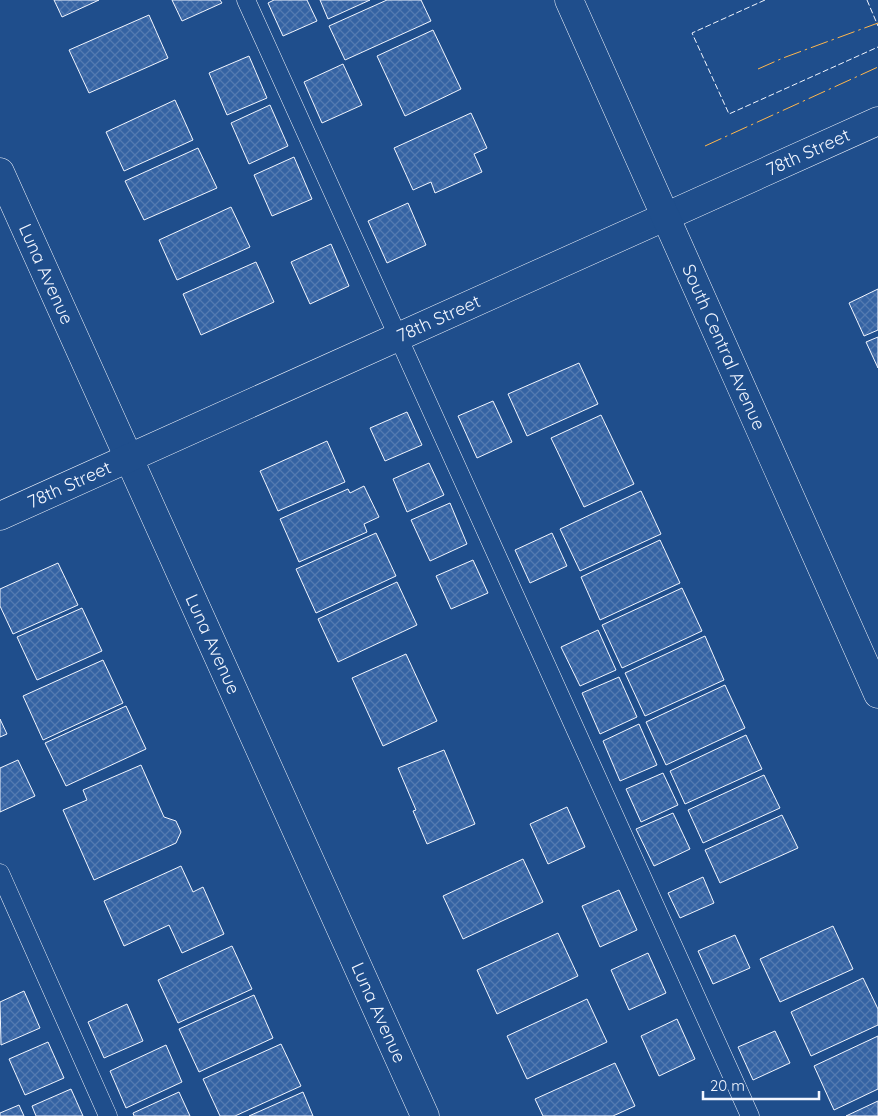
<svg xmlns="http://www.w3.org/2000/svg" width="878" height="1116" viewBox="0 0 878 1116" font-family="Quicksand,sans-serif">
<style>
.building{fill:url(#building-cross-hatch);stroke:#f2f6ff}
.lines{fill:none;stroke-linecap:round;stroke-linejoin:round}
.service-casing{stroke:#f2f6ff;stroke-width:19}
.minor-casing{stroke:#f2f6ff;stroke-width:29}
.tertiary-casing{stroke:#f2f6ff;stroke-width:29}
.service{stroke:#1f4e8c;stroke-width:18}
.minor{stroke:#1f4e8c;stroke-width:28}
.tertiary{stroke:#1f4e8c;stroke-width:28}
.fence{stroke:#f2f6ff;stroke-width:1;stroke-dasharray:6 2.5;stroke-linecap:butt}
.power{stroke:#ffb74d;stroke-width:1;stroke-dasharray:18 4 2.5 4;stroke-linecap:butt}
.labels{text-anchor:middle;stroke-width:4;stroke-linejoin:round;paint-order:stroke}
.street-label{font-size:18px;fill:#f2f6ff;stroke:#1f4e8c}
</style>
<defs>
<pattern id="building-cross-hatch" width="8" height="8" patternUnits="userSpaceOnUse" patternTransform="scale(1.25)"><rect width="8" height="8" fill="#3563a3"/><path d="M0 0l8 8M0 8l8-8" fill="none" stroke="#537ab1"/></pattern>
</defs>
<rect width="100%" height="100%" fill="#1f4e8c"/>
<!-- building -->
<path class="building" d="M 54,0 L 99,0 L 62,17 Z
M 172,0 L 220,0 L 222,3 L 182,21 Z
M 274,0 L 307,0 L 317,21 L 283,36 L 268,3 Z
M 320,0 L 370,0 L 328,19 Z
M 387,0 L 421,0 L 431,21 L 345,60 L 329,26 Z
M 149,15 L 168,58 L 89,93 L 69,50 Z
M 433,30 L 461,89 L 405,116 L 377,56 Z
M 249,56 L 267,98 L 227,115 L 209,73 Z
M 343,64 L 362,105 L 322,123 L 304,82 Z
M 175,100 L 193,140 L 124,171 L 106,132 Z
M 270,105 L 288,146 L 249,164 L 231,123 Z
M 471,113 L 487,148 L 474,154 L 482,172 L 435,193 L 431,182 L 413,190 L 394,148 Z
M 198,148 L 217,188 L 144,220 L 125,181 Z
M 294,157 L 312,199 L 272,216 L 254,175 Z
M 408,203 L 426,245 L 387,263 L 368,221 Z
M 231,207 L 250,247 L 177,280 L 159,240 Z
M 331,244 L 349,286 L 310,304 L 291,262 Z
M 256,262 L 274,302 L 201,335 L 183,294 Z
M 878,289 L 878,330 L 864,336 L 849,303 Z
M 878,337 L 878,368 L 866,342 Z
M 579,363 L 598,404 L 527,436 L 508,394 Z
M 493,401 L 512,442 L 477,458 L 458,416 Z
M 407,412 L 422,445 L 385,461 L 370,428 Z
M 601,415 L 634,484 L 584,507 L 551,438 Z
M 327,441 L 345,482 L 278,511 L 260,471 Z
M 429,463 L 444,495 L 407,512 L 393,479 Z
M 364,486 L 379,517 L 364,524 L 367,532 L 299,562 L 280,519 L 348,489 L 350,493 Z
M 641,491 L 661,534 L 580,571 L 560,529 Z
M 450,503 L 467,544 L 430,561 L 411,520 Z
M 376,533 L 396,576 L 316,613 L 296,569 Z
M 552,533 L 567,566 L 530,583 L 515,550 Z
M 660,540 L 680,583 L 600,620 L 581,577 Z
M 473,560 L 488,593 L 451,609 L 436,576 Z
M 58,563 L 78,605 L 13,634 L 0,606 L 0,589 Z
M 397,582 L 417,625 L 338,662 L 318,619 Z
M 682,588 L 702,631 L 622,668 L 602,625 Z
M 82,608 L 102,651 L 37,680 L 17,637 Z
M 598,630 L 616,670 L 580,686 L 561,647 Z
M 705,636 L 724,680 L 645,716 L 625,673 Z
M 406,654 L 437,721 L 383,746 L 352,678 Z
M 103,660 L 123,703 L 43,740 L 23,696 Z
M 619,677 L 637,717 L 600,734 L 582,693 Z
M 725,685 L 745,728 L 666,765 L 646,722 Z
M 126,706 L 146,749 L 66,786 L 45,743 Z
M 0,719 L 7,734 L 0,737 Z
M 639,724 L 657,765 L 620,781 L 603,741 Z
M 746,735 L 762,769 L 685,804 L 670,771 Z
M 444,750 L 475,824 L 427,844 L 413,811 L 416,810 L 398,768 Z
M 18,760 L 35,796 L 0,812 L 0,768 Z
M 141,765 L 164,817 L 176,821 L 181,832 L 176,843 L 94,880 L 63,810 L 87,800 L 83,790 Z
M 663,773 L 678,805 L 641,822 L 626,789 Z
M 764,775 L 780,808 L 703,843 L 688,810 Z
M 567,807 L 585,847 L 548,864 L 530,824 Z
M 673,813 L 690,849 L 654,866 L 636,829 Z
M 782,815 L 798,848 L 720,883 L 705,850 Z
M 523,859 L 543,902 L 463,939 L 443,896 Z
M 181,866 L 193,892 L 203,887 L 224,934 L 182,953 L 169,925 L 124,946 L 104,901 Z
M 703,877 L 714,903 L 680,918 L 668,893 Z
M 619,890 L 637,930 L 600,947 L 582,906 Z
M 833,926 L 853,969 L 780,1002 L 760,959 Z
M 558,933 L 578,976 L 497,1014 L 477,970 Z
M 735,935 L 750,968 L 713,984 L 698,951 Z
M 232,946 L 252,989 L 178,1023 L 158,980 Z
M 648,953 L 666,993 L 629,1010 L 611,970 Z
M 863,978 L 878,1009 L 878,1025 L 811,1056 L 791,1012 Z
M 24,991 L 40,1028 L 1,1045 L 0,1002 Z
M 254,995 L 273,1038 L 199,1072 L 179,1029 Z
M 587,999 L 607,1042 L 527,1079 L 507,1036 Z
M 127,1004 L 143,1041 L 104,1058 L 88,1022 Z
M 677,1019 L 695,1059 L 659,1076 L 641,1036 Z
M 775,1031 L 790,1063 L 753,1080 L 738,1047 Z
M 878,1036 L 878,1089 L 834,1110 L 814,1066 Z
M 48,1042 L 64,1078 L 25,1095 L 9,1059 Z
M 281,1044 L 301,1086 L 235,1116 L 220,1116 L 203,1079 Z
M 166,1045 L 182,1082 L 126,1108 L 110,1071 Z
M 615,1063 L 635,1106 L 613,1116 L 543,1116 L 535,1099 Z
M 71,1089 L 83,1116 L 36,1116 L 32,1106 Z
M 179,1092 L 190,1116 L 134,1116 L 133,1113 Z
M 303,1092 L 313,1116 L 249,1116 Z
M 878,1101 L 878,1116 L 846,1116 Z
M 19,1105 L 24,1116 L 0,1116 L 0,1113 Z"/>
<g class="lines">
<defs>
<path id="service" d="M 246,0 L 750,1116
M 0,873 L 108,1116"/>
<g id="minor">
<path id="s1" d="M 0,172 L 425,1116"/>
<path id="s2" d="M 0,516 L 878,121"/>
</g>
<g id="tertiary">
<path id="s3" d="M 569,0 L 878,694"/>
</g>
</defs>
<!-- service casing -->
<use href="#service" class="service-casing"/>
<!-- minor casing -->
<use href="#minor" class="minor-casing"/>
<!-- tertiary casing -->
<use href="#tertiary" class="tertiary-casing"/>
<!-- service -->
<use href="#service" class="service"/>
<!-- minor -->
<use href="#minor" class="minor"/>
<!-- tertiary -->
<use href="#tertiary" class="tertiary"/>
<!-- fence -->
<path class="fence" d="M 765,0 L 692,33 L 729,114 L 878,47
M 867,0 L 878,26"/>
<!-- power -->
<path class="power" d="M 758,69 L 783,58 L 878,23
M 705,146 L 878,67"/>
</g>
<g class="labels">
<!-- street labels -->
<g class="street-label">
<text dy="6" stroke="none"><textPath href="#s2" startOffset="886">78th Street</textPath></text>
<text dy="6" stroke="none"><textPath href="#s1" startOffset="112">Luna Avenue</textPath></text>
<text dy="6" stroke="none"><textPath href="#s2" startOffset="481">78th Street</textPath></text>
<text dy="6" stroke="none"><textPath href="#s3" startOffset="380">South Central Avenue</textPath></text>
<text dy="6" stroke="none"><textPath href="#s2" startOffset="76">78th Street</textPath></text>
<text dy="6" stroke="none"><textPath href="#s1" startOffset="518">Luna Avenue</textPath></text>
<text dy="6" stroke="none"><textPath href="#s1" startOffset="922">Luna Avenue</textPath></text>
</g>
</g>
<!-- scale -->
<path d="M703 1091v8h116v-8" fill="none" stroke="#f2f6ff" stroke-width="2.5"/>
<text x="710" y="1091" font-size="15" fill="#f2f6ff" stroke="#1f4e8c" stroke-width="4" paint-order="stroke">20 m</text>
</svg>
